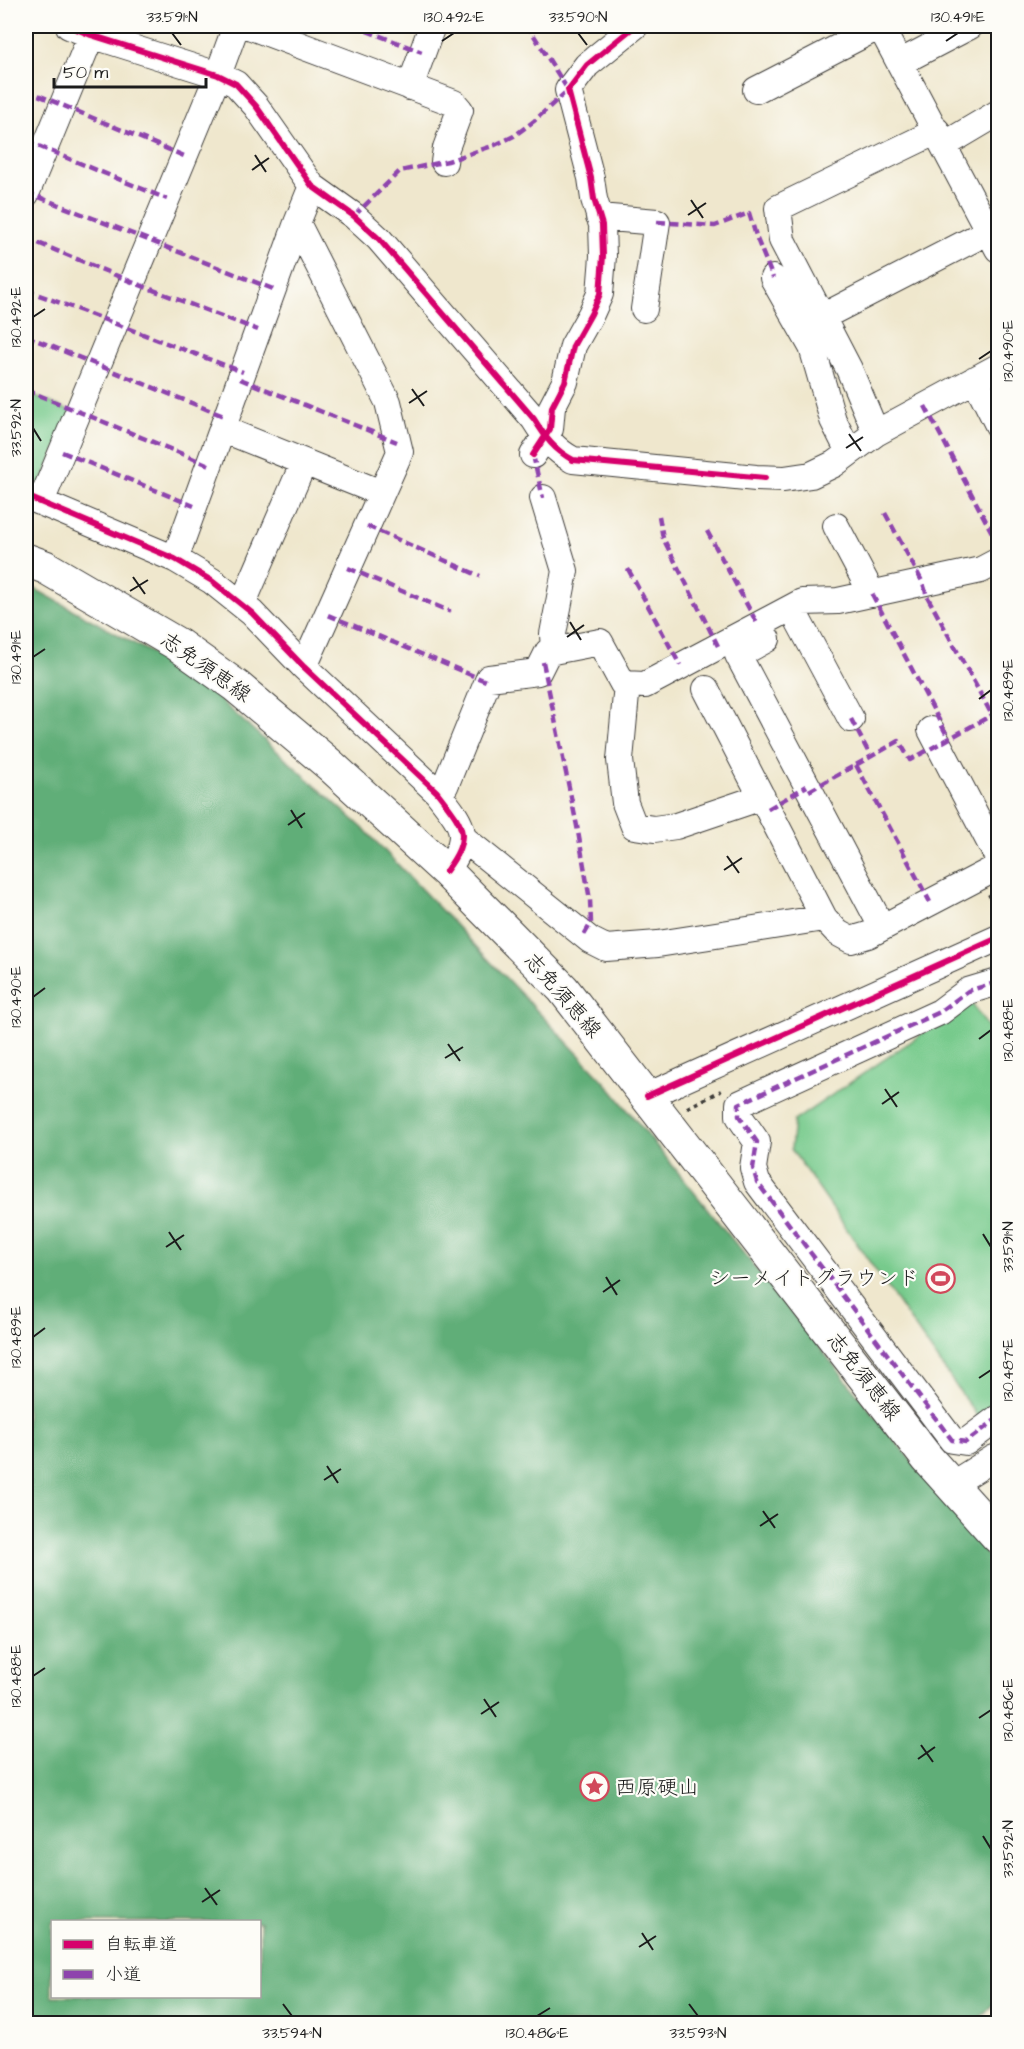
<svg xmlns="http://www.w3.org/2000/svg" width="1024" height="2049" viewBox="0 0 1024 2049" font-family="'Architects Daughter','Klee One',sans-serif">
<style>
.green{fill:#77ca8c;stroke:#4a7354;stroke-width:1.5}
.forest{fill:#61ae78;stroke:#3e654a;stroke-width:1.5;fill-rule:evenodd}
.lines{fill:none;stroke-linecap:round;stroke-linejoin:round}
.minor-casing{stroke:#3c3a37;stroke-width:28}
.major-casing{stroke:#3c3a37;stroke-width:35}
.path{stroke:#3c3a37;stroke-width:4;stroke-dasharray:4.5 4.5;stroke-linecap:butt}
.minor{stroke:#fff;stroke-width:26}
.major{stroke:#fff;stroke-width:33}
.quiet{stroke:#8e44ad;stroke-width:4.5;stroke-dasharray:9 4.5;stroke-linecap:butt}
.cycleway-casing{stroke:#fdfcf7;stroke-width:10}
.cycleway{stroke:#d6006c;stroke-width:6}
.ticks{fill:none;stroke:#1c1c1c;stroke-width:2}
.labels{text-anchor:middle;stroke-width:4.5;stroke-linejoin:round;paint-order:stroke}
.street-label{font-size:21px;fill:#1c1c1c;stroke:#fdfcf7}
.poi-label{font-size:21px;fill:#1c1c1c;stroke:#fdfcf7;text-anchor:end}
.neatline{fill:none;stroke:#1c1c1c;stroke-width:2}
.ticks-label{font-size:15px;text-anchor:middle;fill:#1c1c1c}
</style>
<rect width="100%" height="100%" fill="#fdfcf7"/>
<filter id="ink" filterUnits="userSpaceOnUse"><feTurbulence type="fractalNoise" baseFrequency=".0167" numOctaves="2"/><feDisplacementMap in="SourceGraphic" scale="12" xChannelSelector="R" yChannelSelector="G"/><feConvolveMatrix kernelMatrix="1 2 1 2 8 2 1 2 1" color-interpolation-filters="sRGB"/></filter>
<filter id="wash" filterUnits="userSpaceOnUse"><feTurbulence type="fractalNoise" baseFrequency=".008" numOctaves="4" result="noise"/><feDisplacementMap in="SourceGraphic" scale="24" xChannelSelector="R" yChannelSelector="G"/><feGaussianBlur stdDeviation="1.35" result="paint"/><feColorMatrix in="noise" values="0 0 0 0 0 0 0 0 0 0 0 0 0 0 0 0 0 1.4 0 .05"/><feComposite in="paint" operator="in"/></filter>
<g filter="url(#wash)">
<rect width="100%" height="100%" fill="#efe7cd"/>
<!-- green -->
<path class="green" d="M 26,393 L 73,412 L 40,485 L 26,478 Z
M 970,1001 L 998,1042 L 998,1406 L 979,1419 L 791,1149 L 794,1121 Z"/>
<!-- forest -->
<path class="forest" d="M 26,584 L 192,675 L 365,830 L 605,1082 L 998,1568 L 998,1999 L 975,2023 L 26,2023 ZM 52,1922 L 260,1922 L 260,1996 L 52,1996 Z"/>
</g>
<g filter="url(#ink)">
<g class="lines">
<defs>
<path id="minor" d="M 69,26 L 91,35 L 218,75 L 236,84 L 256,106 L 312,186 L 354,216 L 379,239 L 534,419 C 546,438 553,449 573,460 L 756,478 L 784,479 L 811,475 L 834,464 L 876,433 L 998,367
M 249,26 L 454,103 L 460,110 L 446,148 L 444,162
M 880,26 L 998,249
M 901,62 L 970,26
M 410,87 L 432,26
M 756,90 L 880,26
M 944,145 L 998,113
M 26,194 L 95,26
M 599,217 L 657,222 L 644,309
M 773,278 L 812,347 L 833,420 L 849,452
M 822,317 L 989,231
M 975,379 L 998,425
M 222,429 L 381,493
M 876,433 L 849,369 L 782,240 L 778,208 L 937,131
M 533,455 L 550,429 L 552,407 L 565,382 L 573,346 L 591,314 L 600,294 L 603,256 L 602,225 L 594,199 L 591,178 L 568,90 L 587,65 L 635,26
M 26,496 L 175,559 L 212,581 L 252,613 L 304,667 L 437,792 C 463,826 473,834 446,871
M 543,498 L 565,571 L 553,634 L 554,651
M 41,502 L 218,75 L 236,26
M 836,526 L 872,594
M 175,559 L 297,223
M 242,605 L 304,462
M 799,622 L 851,719
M 767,639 L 738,655 L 882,927
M 304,667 L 400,452 L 388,402 L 297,223 L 312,186
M 627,684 L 620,760 L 625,803 L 634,826 L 654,829 L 676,826 L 762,797
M 706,689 L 824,918
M 931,730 L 998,858
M 437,792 L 445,786 L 489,678 L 538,672 L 548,652 L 600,642 L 623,684 L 645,685 L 802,602 L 838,601 L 981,570 L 998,561
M 464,839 L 590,940 L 606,948 L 658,944 L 824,918 L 838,933 L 851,940 L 868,935 L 998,867
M 998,982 L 968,991 L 940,1012 L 739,1104 L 739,1116 L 757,1142 L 753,1168 L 757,1182 L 952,1440 L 966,1442 L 998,1418
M 647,1096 L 998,938
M 951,1485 L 994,1458 L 998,1457"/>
<path id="major" d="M 26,560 L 45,567 L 177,644 L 236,686 L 330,765 L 446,871 L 563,989 L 927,1458 L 998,1537"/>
</defs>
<!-- minor casing -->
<use href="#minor" class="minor-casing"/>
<!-- major casing -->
<use href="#major" class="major-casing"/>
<!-- path -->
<path class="path" d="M 989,894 L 998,912
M 687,1108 L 721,1091"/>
<!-- minor -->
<use href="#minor" class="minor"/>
<!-- major -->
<use href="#major" class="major"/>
<!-- quiet -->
<path class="quiet" d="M 354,26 L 422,52
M 26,90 L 184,156
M 26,141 L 167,199
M 26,192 L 273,289
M 354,216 L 400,171 L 448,161 L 495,145 L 514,136 L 534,121 L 568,90 L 528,26
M 657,222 L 715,226 L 749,213 L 757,239 L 773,278
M 26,238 L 132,282 L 258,330
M 26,290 L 243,372
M 26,336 L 226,417
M 240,379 L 397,442
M 26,390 L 209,465
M 925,406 L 998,544
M 62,452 L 194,506
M 533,455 L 543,498
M 885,513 L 923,583 L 927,596 L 992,715
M 659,516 L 663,538 L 718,646
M 367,526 L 480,576
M 707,531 L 758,625
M 348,568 L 451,612
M 628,569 L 680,665
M 872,594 L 949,739
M 328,615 L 488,682
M 543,662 L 577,826 L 590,900 L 591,923 L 584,935
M 851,719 L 871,757
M 856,765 L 930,902
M 809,791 L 899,741 L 910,760 L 992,715 L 995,718 L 997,717
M 768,809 L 807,786
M 998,982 L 968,991 L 940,1012 L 739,1104 L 739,1116 L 757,1142 L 753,1168 L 757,1182 L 952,1440 L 966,1442 L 998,1418"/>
<defs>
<path id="cycleway" d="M 69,26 L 91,35 L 218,75 L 236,84 L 256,106 L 312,186 L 354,216 L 379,239 L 534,419 C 546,438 553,449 573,460 L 765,478
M 533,455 L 550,429 L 552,407 L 565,382 L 573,346 L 591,314 L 600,294 L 603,256 L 602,225 L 594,199 L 591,178 L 568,90 L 587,65 L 635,26
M 26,496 L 175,559 L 212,581 L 252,613 L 304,667 L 437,792 C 463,826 473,834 446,871
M 647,1096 L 998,938"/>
</defs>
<!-- cycleway casing -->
<use href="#cycleway" class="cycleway-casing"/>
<!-- cycleway -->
<use href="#cycleway" class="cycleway"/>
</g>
</g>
<!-- ticks -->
<path class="ticks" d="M 172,33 L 181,45M 578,33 L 587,45M 442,41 L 454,33M 946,41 L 958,33M 255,155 L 266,172M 252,170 L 269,158M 691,200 L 703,218M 688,215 L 706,203M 33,317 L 45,309M 979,359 L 991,351M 412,389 L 424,406M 409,403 L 427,391M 33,428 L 41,441M 849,434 L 861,451M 846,448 L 863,437M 133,577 L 145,594M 130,591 L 148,580M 570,622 L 581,640M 567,637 L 584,625M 33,657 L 45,649M 979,699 L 991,690M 291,810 L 302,828M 288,825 L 305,813M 727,856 L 739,873M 724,870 L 742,858M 33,997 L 45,988M 979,1039 L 991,1030M 448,1044 L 460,1061M 445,1058 L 463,1047M 885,1089 L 897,1107M 882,1104 L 899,1092M 169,1232 L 181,1250M 983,1234 L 991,1247M 166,1247 L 184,1235M 606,1277 L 617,1295M 603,1292 L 620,1280M 33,1337 L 45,1328M 979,1378 L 991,1370M 327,1466 L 338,1483M 324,1480 L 341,1469M 763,1511 L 775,1528M 760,1526 L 778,1514M 33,1676 L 45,1668M 484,1699 L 496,1717M 481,1714 L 499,1702M 979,1718 L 991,1710M 921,1745 L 933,1762M 918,1759 L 935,1747M 983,1836 L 991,1849M 205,1888 L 217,1905M 202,1902 L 220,1890M 642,1933 L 653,1950M 639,1947 L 656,1936M 283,2004 L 292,2016M 689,2004 L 698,2016M 537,2016 L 550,2008"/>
<!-- icons -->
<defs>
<symbol id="stadium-ring" viewBox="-11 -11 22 22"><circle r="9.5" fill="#fdfcf7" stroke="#d1495b" stroke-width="1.5"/><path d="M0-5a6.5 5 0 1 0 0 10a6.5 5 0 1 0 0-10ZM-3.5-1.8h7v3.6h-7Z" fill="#d1495b"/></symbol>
<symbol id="sight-ring" viewBox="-11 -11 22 22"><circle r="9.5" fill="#fdfcf7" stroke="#d1495b" stroke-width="1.5"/><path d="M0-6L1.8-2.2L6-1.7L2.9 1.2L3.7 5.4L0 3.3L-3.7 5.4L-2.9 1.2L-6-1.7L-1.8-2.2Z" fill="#d1495b"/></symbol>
</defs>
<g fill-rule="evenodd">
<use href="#stadium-ring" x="924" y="1262" width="33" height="33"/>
<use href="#sight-ring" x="578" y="1770" width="33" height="33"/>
</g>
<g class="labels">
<!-- street labels -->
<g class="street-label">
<text transform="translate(206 667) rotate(35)" y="7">志免須恵線</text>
<text transform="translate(563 995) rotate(49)" y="7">志免須恵線</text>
<text transform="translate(864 1376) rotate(52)" y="7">志免須恵線</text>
</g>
<!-- poi labels -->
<g class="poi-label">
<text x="919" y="1285">シーメイトグラウンド</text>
<text x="615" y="1794" text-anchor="start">西原硬山</text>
</g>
</g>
<!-- margin -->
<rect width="1024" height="2049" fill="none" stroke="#fdfcf7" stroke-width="66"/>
<!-- legend -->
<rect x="51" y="1920" width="210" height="78" fill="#fdfcf7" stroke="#a3a29f" stroke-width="1.5"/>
<rect x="63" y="1940" width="30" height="9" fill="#d6006c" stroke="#a3a29f" stroke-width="1.5"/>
<text x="105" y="1950" font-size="18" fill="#1c1c1c">自転車道</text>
<rect x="63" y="1970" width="30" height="9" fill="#8e44ad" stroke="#a3a29f" stroke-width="1.5"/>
<text x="105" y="1980" font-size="18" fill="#1c1c1c">小道</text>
<!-- scale -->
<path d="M54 78v9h152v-9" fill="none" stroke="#1c1c1c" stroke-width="3"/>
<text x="63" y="78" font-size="18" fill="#1c1c1c" stroke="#fdfcf7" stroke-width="4.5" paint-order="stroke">50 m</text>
<rect x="33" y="33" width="958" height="1983" class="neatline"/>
<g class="ticks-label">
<text x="172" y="22">33.591°N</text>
<text x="454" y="22">130.492°E</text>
<text x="578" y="22">33.590°N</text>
<text x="958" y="22">130.491°E</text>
<text transform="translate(16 317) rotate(-90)" y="5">130.492°E</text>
<text transform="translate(1008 351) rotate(-90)" y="5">130.490°E</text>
<text transform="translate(16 428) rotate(-90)" y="5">33.592°N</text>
<text transform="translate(16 657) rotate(-90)" y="5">130.491°E</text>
<text transform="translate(1008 690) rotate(-90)" y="5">130.489°E</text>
<text transform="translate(16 997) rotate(-90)" y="5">130.490°E</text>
<text transform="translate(1008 1030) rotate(-90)" y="5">130.488°E</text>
<text transform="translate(1008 1247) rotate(-90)" y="5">33.591°N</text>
<text transform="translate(16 1337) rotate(-90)" y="5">130.489°E</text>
<text transform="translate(1008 1370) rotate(-90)" y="5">130.487°E</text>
<text transform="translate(16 1676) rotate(-90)" y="5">130.488°E</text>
<text transform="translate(1008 1710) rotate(-90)" y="5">130.486°E</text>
<text transform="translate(1008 1849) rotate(-90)" y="5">33.592°N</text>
<text x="292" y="2038">33.594°N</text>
<text x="537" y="2038">130.486°E</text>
<text x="698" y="2038">33.593°N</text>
</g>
</svg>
